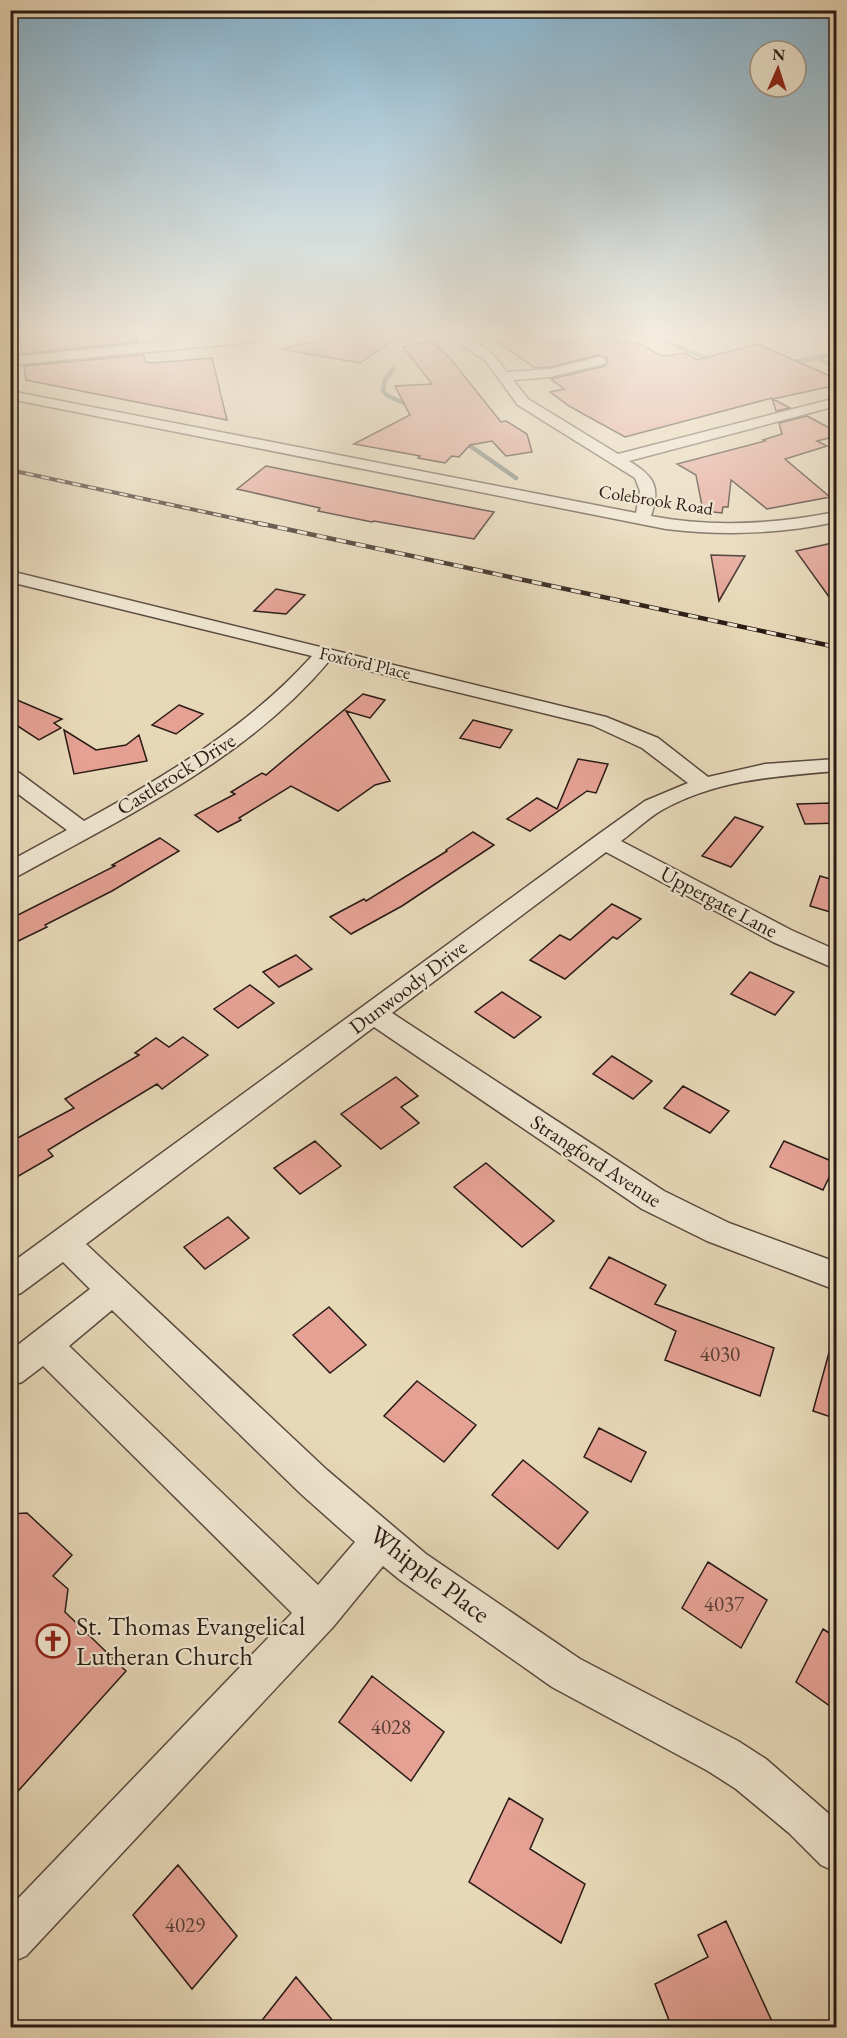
<svg xmlns="http://www.w3.org/2000/svg" width="847" height="2038" viewBox="0 0 847 2038" font-family="'EB Garamond',serif">
<style>
.lines{fill:none;stroke-linecap:round;stroke-linejoin:round}
.stream{stroke:#6b7a74;stroke-width:4.5}
.building{fill:#e4a194;stroke:#2a1b15;stroke-width:1.5}
.minor-casing{stroke:#594a3e;stroke-width:3}
.minor{fill:#efe6d1;fill-rule:evenodd}
.rail-far1-casing{stroke:#2a1b15;stroke-width:4}
.rail-casing{stroke:#2a1b15;stroke-width:4.5}
.rail-far1{stroke:#efe6d1;stroke-width:2;stroke-dasharray:8;stroke-linecap:butt}
.rail{stroke:#efe6d1;stroke-width:3;stroke-dasharray:10;stroke-linecap:butt}
.labels{text-anchor:middle;stroke-width:4.5;stroke-linejoin:round;paint-order:stroke}
.far-street-label{font-size:18px;fill:#2a1b15;stroke:#efe6d1}
.street-label{font-size:21px;fill:#2a1b15;stroke:#efe6d1}
.near-number-label{font-size:21px;fill:#583c35}
.near-street-label{font-size:26px;fill:#2a1b15;stroke:#efe6d1}
.near-poi-label{font-size:26px;fill:#2a1b15;stroke:#efe6d1;text-anchor:start}
</style>
<rect width="100%" height="100%" fill="#e7d8b8"/>
<filter id="stains"><feTurbulence type="fractalNoise" baseFrequency=".00333" numOctaves="4"/><feColorMatrix values="0 0 0 0 .2 0 0 0 0 .09 0 0 0 0 .02 0 0 0 .5 -.17"/></filter>
<radialGradient id="worn" r=".72"><stop offset=".6" stop-color="#630" stop-opacity="0"/><stop offset="1" stop-color="#630" stop-opacity=".3"/></radialGradient>
<g class="lines">
<!-- stream -->
<path class="stream" d="M 653,332 L 680,348 L 715,361
M 818,358 L 836,368
M 788,363 L 836,354
M 393,369 L 385,380 L 383,391 L 388,396 L 411,406
M 463,441 L 516,478"/>
</g>
<!-- building -->
<path class="building" d="M 134,332 L 138,342 L 22,354 L 20,340 Z
M 360,332 L 404,332 L 360,363 L 280,349 Z
M 534,335 L 556,343 L 590,337 L 639,343 L 657,354 L 665,356 L 685,353 L 697,360 L 757,344 L 837,379 L 837,385 L 773,399 L 790,408 L 776,411 L 772,398 L 625,437 L 569,406 L 550,392 L 564,389 L 551,379 L 605,366 L 608,362 L 606,357 L 598,355 L 550,367 L 535,368 L 498,342 Z
M 431,341 L 449,357 L 501,422 L 506,421 L 527,434 L 532,452 L 506,456 L 492,441 L 470,445 L 459,457 L 452,456 L 445,463 L 418,458 L 420,456 L 354,444 L 410,415 L 395,386 L 432,384 L 403,347 Z
M 143,355 L 146,362 L 152,363 L 212,358 L 227,420 L 26,380 L 24,366 Z
M 807,416 L 837,432 L 837,436 L 817,441 L 827,446 L 785,459 L 830,497 L 767,509 L 731,480 L 728,507 L 723,507 L 722,513 L 703,511 L 696,475 L 677,464 L 765,441 L 763,440 L 782,434 L 779,423 Z
M 266,466 L 458,505 L 494,512 L 474,539 L 374,521 L 372,522 L 318,511 L 320,508 L 237,489 Z
M 837,542 L 837,608 L 796,551 Z
M 711,555 L 745,556 L 719,601 Z
M 276,589 L 305,595 L 286,614 L 254,611 Z
M 363,694 L 385,700 L 370,718 L 346,711 L 390,781 L 375,785 L 338,811 L 291,786 L 239,818 L 241,820 L 218,832 L 195,815 L 235,794 L 231,792 L 262,773 L 266,775 Z
M 10,697 L 62,719 L 54,723 L 61,728 L 39,740 L 10,721 Z
M 179,705 L 203,714 L 176,734 L 152,725 Z
M 473,720 L 512,730 L 500,748 L 460,738 Z
M 64,730 L 96,750 L 126,745 L 139,735 L 147,761 L 74,774 Z
M 578,759 L 608,764 L 596,793 L 587,791 L 530,831 L 507,819 L 537,798 L 557,809 Z
M 832,803 L 837,815 L 837,823 L 805,824 L 797,804 Z
M 735,817 L 763,827 L 731,867 L 702,856 Z
M 473,832 L 494,845 L 402,906 L 351,934 L 330,917 L 364,899 L 366,901 L 447,851 L 446,850 Z
M 160,838 L 179,851 L 112,891 L 45,925 L 47,927 L 10,945 L 10,919 L 115,866 L 112,865 Z
M 820,876 L 837,881 L 837,914 L 810,906 Z
M 612,904 L 641,919 L 617,939 L 613,937 L 565,979 L 530,960 L 560,935 L 570,940 Z
M 296,955 L 312,969 L 279,987 L 263,972 Z
M 750,972 L 794,992 L 775,1015 L 731,994 Z
M 250,985 L 274,1003 L 238,1028 L 214,1009 Z
M 502,992 L 541,1017 L 514,1038 L 475,1012 Z
M 183,1037 L 208,1055 L 162,1089 L 157,1084 L 48,1150 L 53,1156 L 10,1181 L 10,1142 L 74,1108 L 65,1099 L 139,1055 L 135,1053 L 156,1038 L 169,1047 Z
M 612,1056 L 652,1081 L 633,1099 L 593,1074 Z
M 396,1077 L 418,1096 L 401,1107 L 419,1123 L 381,1149 L 341,1114 Z
M 683,1086 L 729,1111 L 710,1133 L 664,1108 Z
M 315,1141 L 341,1166 L 300,1194 L 274,1168 Z
M 784,1141 L 836,1163 L 823,1190 L 770,1167 Z
M 486,1163 L 554,1221 L 522,1247 L 454,1187 Z
M 228,1217 L 249,1238 L 205,1269 L 184,1247 Z
M 609,1257 L 666,1285 L 655,1304 L 774,1348 L 760,1396 L 665,1360 L 676,1331 L 590,1288 Z
M 329,1307 L 366,1345 L 330,1373 L 293,1335 Z
M 830,1349 L 837,1350 L 837,1419 L 813,1411 Z
M 417,1381 L 476,1425 L 444,1462 L 384,1416 Z
M 599,1428 L 646,1452 L 631,1482 L 584,1457 Z
M 523,1460 L 588,1512 L 558,1549 L 492,1495 Z
M 27,1513 L 72,1555 L 53,1576 L 68,1589 L 65,1612 L 126,1671 L 10,1800 L 10,1514 Z
M 708,1562 L 767,1600 L 741,1648 L 682,1608 Z
M 823,1629 L 837,1638 L 837,1711 L 796,1682 Z
M 372,1676 L 444,1732 L 411,1781 L 339,1722 Z
M 509,1798 L 543,1819 L 530,1849 L 585,1884 L 561,1943 L 469,1882 Z
M 178,1865 L 237,1936 L 192,1989 L 133,1915 Z
M 726,1921 L 775,2028 L 672,2028 L 655,1984 L 708,1957 L 698,1935 Z
M 296,1977 L 339,2028 L 256,2028 Z"/>
<g class="lines">
<defs>
<path id="minor" d="M 262,332 L 295,332 L 289,336 L 244,343 L 10,365 L 10,357 Z
M 440,332 C 468,332 492,350 507,372 L 550,369 L 599,357 L 604,358 L 606,361 L 604,364 L 550,377 L 513,380 L 528,399 L 618,454 L 836,398 L 836,406 L 629,461 C 654,476 661,486 651,516 C 713,528 775,524 836,512 L 836,522 C 779,534 724,536 666,529 L 10,399 L 10,391 L 636,513 L 640,491 L 635,478 L 518,405 L 485,360 Z
M 701,332 L 720,332 L 705,340 L 695,340 L 693,337 Z
M 10,571 L 606,717 L 658,738 L 708,777 L 765,764 L 836,759 L 836,771 C 777,776 715,780 662,810 C 648,818 635,831 621,841 L 791,930 L 836,950 L 836,969 L 773,942 L 606,852 L 392,1013 L 664,1191 L 729,1223 L 836,1262 L 836,1290 L 707,1241 L 642,1209 L 374,1027 L 86,1244 L 327,1470 L 426,1554 L 580,1659 L 738,1741 L 766,1759 L 836,1820 L 836,1872 L 821,1865 L 789,1833 L 736,1789 L 708,1771 L 552,1687 L 400,1580 L 383,1566 L 333,1627 L 26,1956 L 10,1963 L 10,1907 L 292,1613 L 43,1366 L 22,1382 L 10,1386 L 10,1351 L 90,1289 L 63,1262 L 21,1293 L 10,1297 L 10,1264 L 596,836 L 645,801 L 688,783 L 642,748 L 592,725 L 329,661 C 248,758 127,816 18,876 L 10,879 L 10,861 L 67,830 L 10,788 L 10,770 L 18,772 L 84,821 C 166,776 249,726 312,656 L 10,582 ZM 112,1310 L 301,1494 L 355,1542 L 318,1585 L 69,1346 Z"/>
</defs>
<!-- minor casing -->
<use href="#minor" class="minor-casing"/>
<!-- minor -->
<use href="#minor" class="minor"/>
<defs>
<path id="rail-far1" d="M 10,470 L 265,525"/>
<path id="rail" d="M 258,523 L 836,647"/>
</defs>
<!-- rail-far1 casing -->
<use href="#rail-far1" class="rail-far1-casing"/>
<!-- rail casing -->
<use href="#rail" class="rail-casing"/>
<!-- rail-far1 -->
<use href="#rail-far1" class="rail-far1"/>
<!-- rail -->
<use href="#rail" class="rail"/>
</g>
<!-- sky -->
<linearGradient id="sky" x2="0" y2="1"><stop stop-color="#87b6d3"/><stop offset="0.54" stop-color="#f4eddf"/><stop offset="1" stop-color="#f4eddf" stop-opacity="0"/></linearGradient>
<rect width="847" height="618" fill="url(#sky)"/>
<!-- icons -->
<defs>
<symbol id="church-ring" viewBox="-11 -11 22 22"><circle r="9.5" fill="#efe6d1" stroke="#8f2418" stroke-width="1.5"/><path d="M-1.2-6h2.4v3.5h3.3v2.4h-3.3V6h-2.4V-.1h-3.3v-2.4h3.3Z" fill="#8f2418"/></symbol>
</defs>
<g fill-rule="evenodd">
<use href="#church-ring" x="34" y="1622" width="38" height="38"/>
</g>
<g class="labels">
<!-- far-street labels -->
<g class="far-street-label">
<text transform="translate(656 500) rotate(9)" y="6">Colebrook Road</text>
<text transform="translate(365 663) rotate(13)" y="6">Foxford Place</text>
</g>
<!-- street labels -->
<g class="street-label">
<text transform="translate(176 774) rotate(-32)" y="7">Castlerock Drive</text>
<text transform="translate(719 902) rotate(28)" y="7">Uppergate Lane</text>
<text transform="translate(408 987) rotate(-37)" y="7">Dunwoody Drive</text>
<text transform="translate(596 1161) rotate(33)" y="7">Strangford Avenue</text>
</g>
<!-- near-number labels -->
<g class="near-number-label">
<text x="720" y="1361">4030</text>
<text x="724" y="1611">4037</text>
<text x="391" y="1734">4028</text>
<text x="185" y="1932">4029</text>
</g>
<!-- near-street labels -->
<g class="near-street-label">
<text transform="translate(430 1574) rotate(37)" y="9">Whipple Place</text>
</g>
<!-- near-poi labels -->
<g class="near-poi-label">
<text x="76" y="1635">St. Thomas Evangelical<tspan x="76" dy="30">Lutheran Church</tspan></text>
</g>
</g>
<!-- margin -->
<rect width="847" height="2038" fill="none" stroke="#e7d8b8" stroke-width="36"/>
<rect x="12" y="12" width="823" height="2014" fill="none" stroke="#2a1b15" stroke-width="3"/>
<rect x="18" y="18" width="811" height="2002" fill="none" stroke="#2a1b15" stroke-width="1.5"/>
<!-- north arrow -->
<g transform="translate(778 69) rotate(3)"><circle r="28" fill="#efe6d1" stroke="#a09586" stroke-width="1.5"/>
<path d="M0-4.5L10 22L0 15L-10 22Z" fill="#8f2418"/>
<text y="-9" font-size="16" font-weight="bold" text-anchor="middle" fill="#2a1b15">N</text>
</g>
<rect width="100%" height="100%" filter="url(#stains)"/>
<rect width="100%" height="100%" fill="url(#worn)"/>
</svg>
